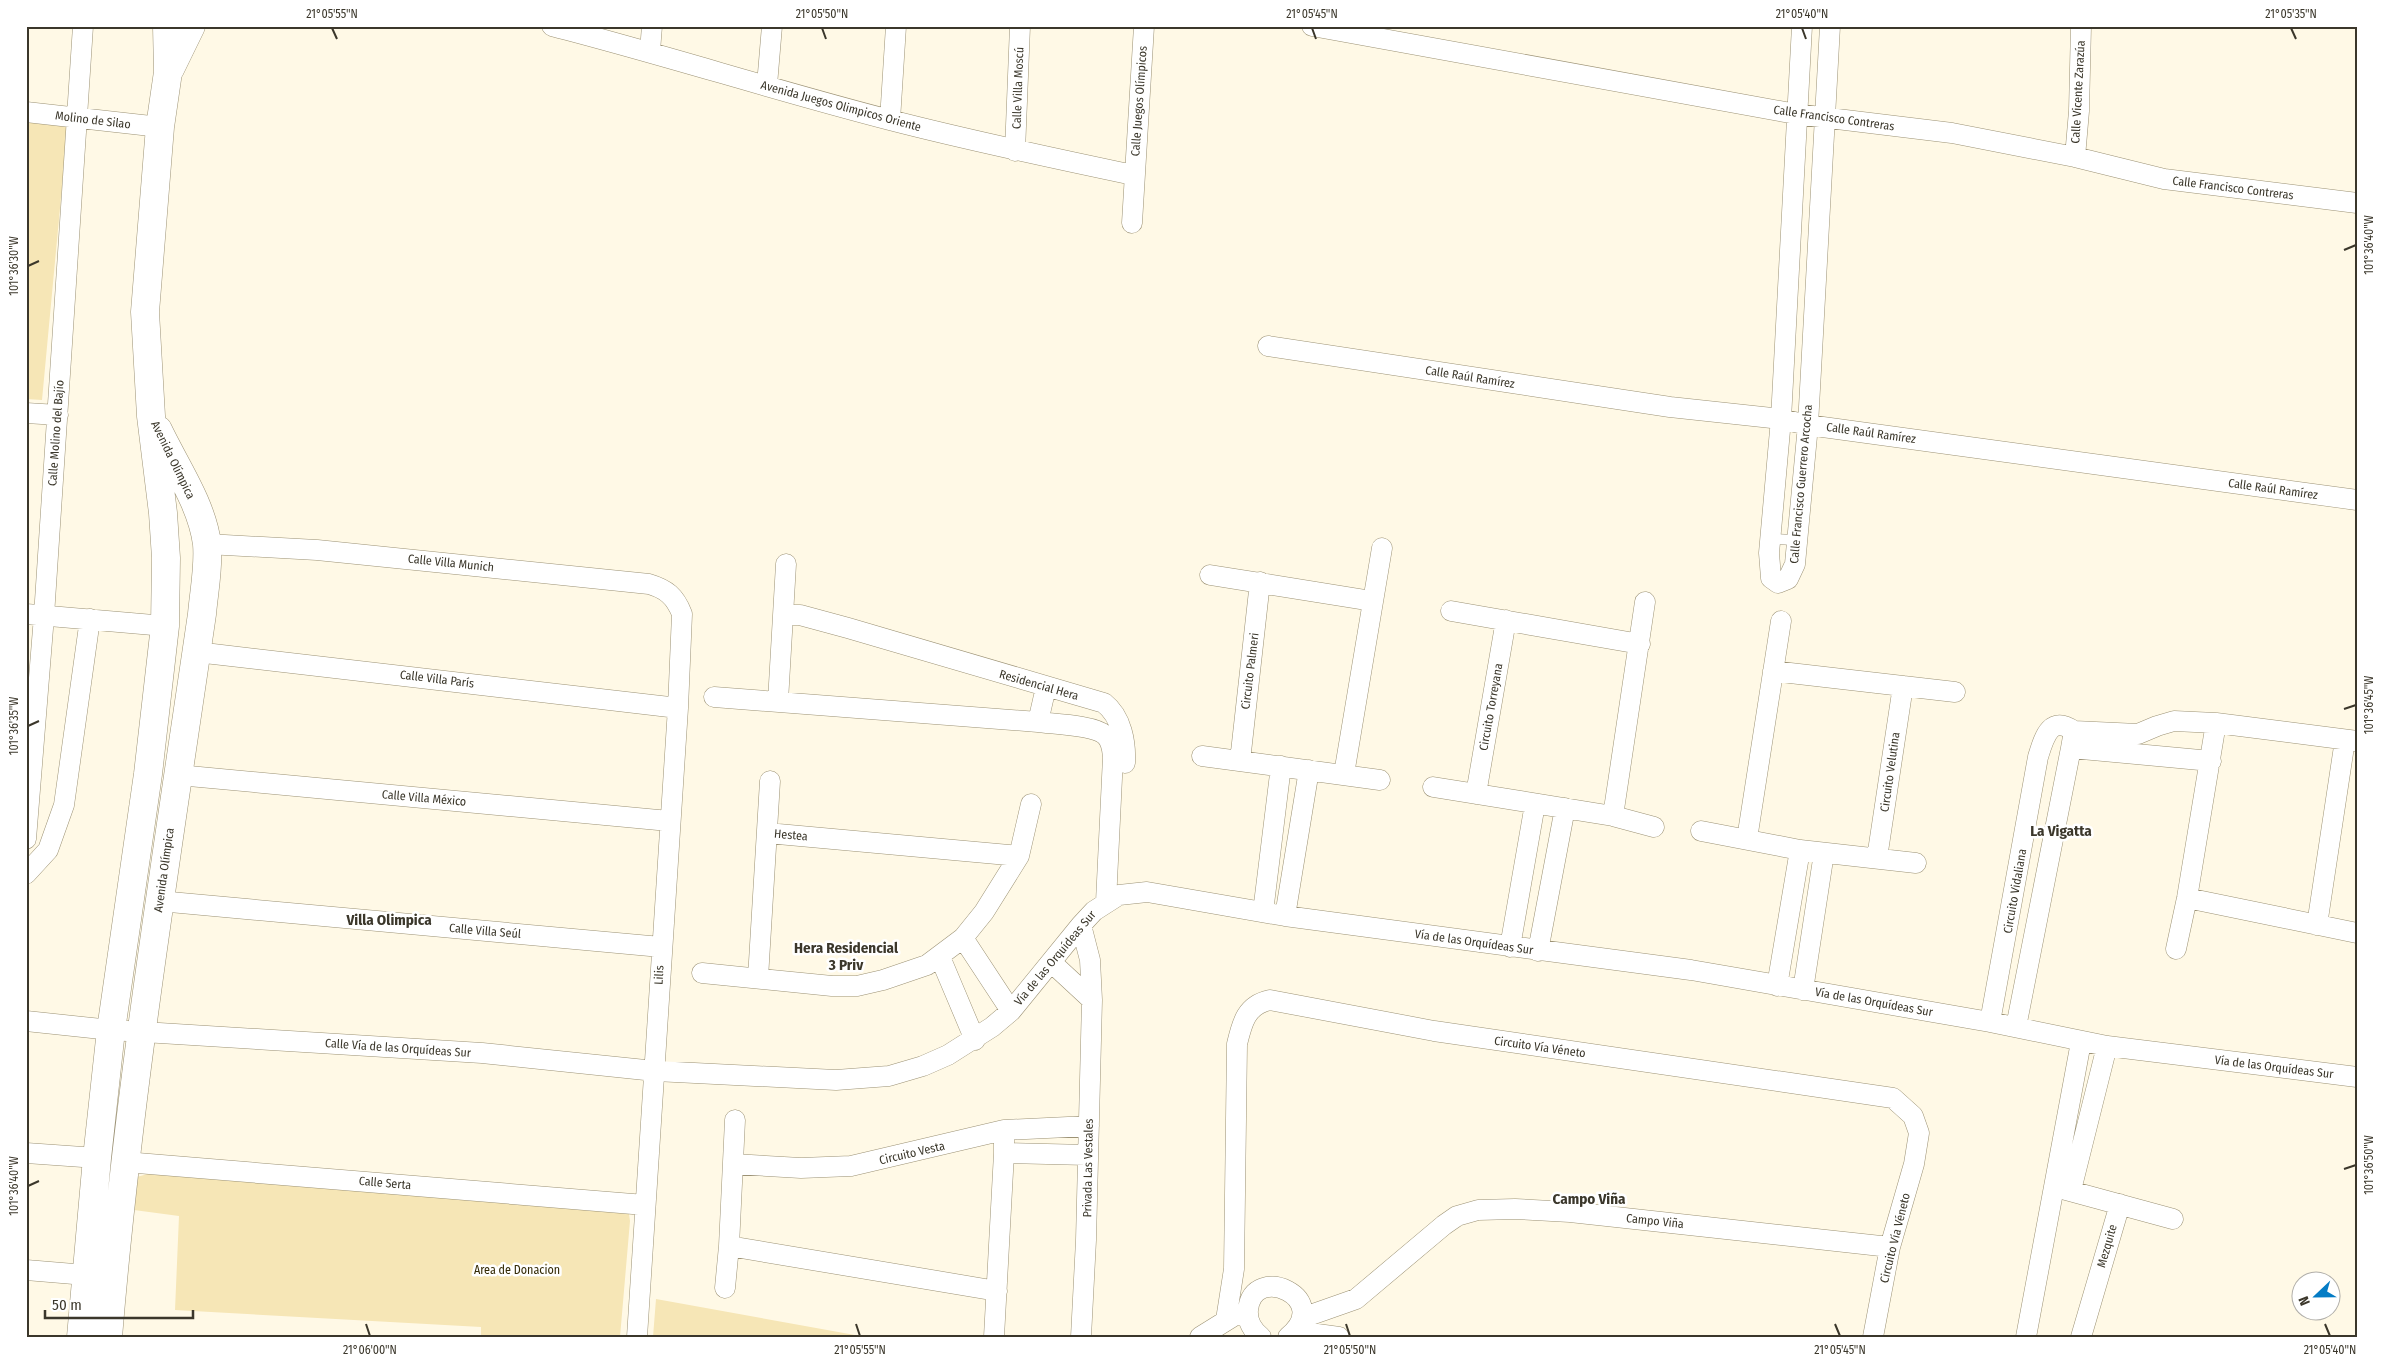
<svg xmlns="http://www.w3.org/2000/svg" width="2383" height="1363" viewBox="0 0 2383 1363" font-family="'Fira Sans Condensed',sans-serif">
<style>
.green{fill:#f6e6b6}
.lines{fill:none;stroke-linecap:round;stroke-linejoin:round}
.lane-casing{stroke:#9c9275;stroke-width:11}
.street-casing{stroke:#9c9275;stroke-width:21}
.secondary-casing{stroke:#9c9275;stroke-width:29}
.lane{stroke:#fff;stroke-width:10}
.street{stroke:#fff;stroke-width:20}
.secondary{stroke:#fff;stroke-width:28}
.ticks{fill:none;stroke:#3b372b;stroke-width:2}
.labels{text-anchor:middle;stroke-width:5;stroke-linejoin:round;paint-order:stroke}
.street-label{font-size:12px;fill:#3b372b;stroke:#fff}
.park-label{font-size:12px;fill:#342a05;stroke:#fff}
.quarter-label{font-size:15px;font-weight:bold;fill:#3b372b;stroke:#fff}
.neatline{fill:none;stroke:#3b372b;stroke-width:2}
.ticks-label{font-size:12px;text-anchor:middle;fill:#3b372b}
</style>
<rect width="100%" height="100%" fill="#fff9e6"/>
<!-- green -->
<path class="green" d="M 26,119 L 68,123 L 42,400 L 26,399 Z
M 151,1173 L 623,1211 L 629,1214 L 630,1221 L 620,1337 L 481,1337 L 481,1327 L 175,1310 L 179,1216 L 134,1210 L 133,1190 L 137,1177 Z
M 656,1299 L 866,1337 L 653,1337 Z"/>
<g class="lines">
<defs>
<path id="lane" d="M 1771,539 L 1797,540"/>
<path id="street" d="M 552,26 C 665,55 777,91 890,120 C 971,141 1052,158 1133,175
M 1312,26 L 1796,114 L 1952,133 L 2075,157 L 2164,179 L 2357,203
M 1802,26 L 1781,419 L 1769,553 L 1771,578 L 1778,583 L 1788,579 L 1795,564 L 1808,425 L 1830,26
M 650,51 L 652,26
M 767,85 L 772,26
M 26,112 L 160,127
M 890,120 L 896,26
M 1015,151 L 1020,26
M 2075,157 L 2079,111 L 2081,26
M 1132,223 L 1144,26
M 1268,346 L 1670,407 L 1781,419 L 1808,425 L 2357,500
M 26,413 L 58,415
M 207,544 L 317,550 L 649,584 C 666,589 675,596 682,614 L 678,708 L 637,1337
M 1210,575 L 1372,601
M 1451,611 L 1640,644
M 26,614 L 165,626
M 783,615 L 800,615 L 848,628 L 1104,703 C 1122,717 1126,743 1125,763
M 196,652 L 678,708
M 1773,671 L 1955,692
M 714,697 L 1038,722 C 1053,724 1094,725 1105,735 C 1112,741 1112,749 1113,757 L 1106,902
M 778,701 L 786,564
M 1038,722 L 1046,687
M 2074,731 L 2138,734 L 2157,726 L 2174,721 L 2216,723 L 2357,741
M 2071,748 L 2211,761
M 1202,756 L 1380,780
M 1240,761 L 1260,582
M 1344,774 L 1382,548
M 178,775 L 669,821
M 1433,787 L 1613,816 L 1654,827
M 1476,794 L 1506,620
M 1613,816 L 1645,602
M 1701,831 L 1800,850 L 1916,863
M 767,833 L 1019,856
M 26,839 L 44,616 L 83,26
M 1747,839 L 1781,621
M 1877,858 L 1903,686
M 26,874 L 48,850 L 64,805 L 90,619
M 2187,898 L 2357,933
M 159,901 L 661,947
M 1263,912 L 1281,766
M 1285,916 L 1309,770
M 1081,925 L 1090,960 L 1092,1000 L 1086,1240 L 1081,1337
M 2317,925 L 2345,740
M 963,938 L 1011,1011
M 1510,947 L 1535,804
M 2176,949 L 2187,898 L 2216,723
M 1538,951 L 1565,808
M 940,957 L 975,1040
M 1051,962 L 1092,1000
M 702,973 L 832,986 L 857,986 L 883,980 L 927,965 L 963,938 L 984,912 L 1019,856 L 1031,804
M 758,978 L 770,781
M 1777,986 L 1800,850
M 1803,990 L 1824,853
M 26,1021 L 111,1030 L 482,1053 L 655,1071 L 836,1080 L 889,1076 L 923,1066 L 948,1055 L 992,1027 L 1011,1011 L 1081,925 L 1094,911 L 1119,895 L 1147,892 L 1285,916 L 1691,970 L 1990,1022 L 2107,1046 L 2357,1077
M 1990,1022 L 2038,757 C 2044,738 2050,714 2074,731 L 2071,748 L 2016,1027
M 26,1153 L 97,1158
M 1004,1153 L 1088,1155
M 125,1162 L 645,1205
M 733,1164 L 801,1168 L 851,1166 L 1004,1130 L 1089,1126
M 2059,1188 L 2173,1219
M 2071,1190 L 2107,1046
M 729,1246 L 997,1291
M 26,1270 L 86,1275
M 725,1288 L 729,1246 L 735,1120
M 1302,1318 L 1356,1299 L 1444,1225 L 1457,1216 L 1478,1210 L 1515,1209 L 1570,1212 L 1890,1247
M 1226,1320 L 1234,1269 L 1237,1044 C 1242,1023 1246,1005 1270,1000 L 1434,1031 L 1893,1098 L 1913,1116 L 1919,1133 L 1914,1164 L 1890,1247 L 1873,1337
M 1295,1331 L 1339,1337
M 994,1337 L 1004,1153 L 1004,1130
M 1200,1337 L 1237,1314
M 1261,1337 C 1252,1330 1247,1322 1248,1310 C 1253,1261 1335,1299 1288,1337
M 2026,1337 L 2081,1042
M 2081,1337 L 2120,1204"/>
<path id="secondary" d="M 170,69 L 191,26
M 81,1337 L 97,1158 L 111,1030 L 148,774 L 165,626 L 166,558 L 163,513 L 151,416 L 145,312 L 160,127 L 168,72 L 167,26
M 108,1337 C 128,1094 167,854 202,614 C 204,591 209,567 207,544 C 202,504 175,466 158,430"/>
</defs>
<!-- lane casing -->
<use href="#lane" class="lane-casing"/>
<!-- street casing -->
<use href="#street" class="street-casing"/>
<!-- secondary casing -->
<use href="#secondary" class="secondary-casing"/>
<!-- lane -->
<use href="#lane" class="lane"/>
<!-- street -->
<use href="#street" class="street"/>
<!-- secondary -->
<use href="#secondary" class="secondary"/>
</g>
<!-- ticks -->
<path class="ticks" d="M 332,28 L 337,39M 822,28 L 826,39M 1312,28 L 1316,39M 1802,28 L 1806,39M 2291,28 L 2296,39M 2344,250 L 2356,245M 28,266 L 39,261M 2344,709 L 2356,705M 28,726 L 39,721M 2344,1169 L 2356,1165M 28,1186 L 39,1181M 366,1324 L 370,1336M 856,1324 L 860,1336M 1346,1324 L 1350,1336M 1835,1324 L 1840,1336M 2325,1324 L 2330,1336"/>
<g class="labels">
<!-- street labels -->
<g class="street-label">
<text transform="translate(1018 88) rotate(-88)" y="4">Calle Villa Moscú</text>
<text transform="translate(2078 92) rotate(-87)" y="4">Calle Vicente Zarazúa</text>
<text transform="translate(1139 101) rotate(-86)" y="4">Calle Juegos Olímpicos</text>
<text transform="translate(841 106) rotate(15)" y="4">Avenida Juegos Olimpicos Oriente</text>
<text transform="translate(1834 118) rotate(8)" y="4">Calle Francisco Contreras</text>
<text transform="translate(93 120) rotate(7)" y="4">Molino de Silao</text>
<text transform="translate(2233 188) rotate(7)" y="4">Calle Francisco Contreras</text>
<text transform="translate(1470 377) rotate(9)" y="4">Calle Raúl Ramírez</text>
<text transform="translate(56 433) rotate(-86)" y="4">Calle Molino del Bajío</text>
<text transform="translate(1871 433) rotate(8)" y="4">Calle Raúl Ramírez</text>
<text transform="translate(173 460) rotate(64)" y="4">Avenida Olímpica</text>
<text transform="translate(1801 484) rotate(-85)" y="4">Calle Francisco Guerrero Arcocha</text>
<text transform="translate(2273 489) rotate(8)" y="4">Calle Raúl Ramírez</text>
<text transform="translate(451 563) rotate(6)" y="4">Calle Villa Munich</text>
<text transform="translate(1250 671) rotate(-83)" y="4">Circuito Palmeri</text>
<text transform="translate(437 679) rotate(7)" y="4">Calle Villa París</text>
<text transform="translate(1039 685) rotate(16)" y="4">Residencial Hera</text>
<text transform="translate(1491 707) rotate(-80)" y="4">Circuito Torreyana</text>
<text transform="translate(1890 772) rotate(-82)" y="4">Circuito Velutina</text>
<text transform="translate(424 798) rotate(5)" y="4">Calle Villa México</text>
<text transform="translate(791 835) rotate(5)" y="4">Hestea</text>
<text transform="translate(164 870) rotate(-82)" y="4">Avenida Olímpica</text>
<text transform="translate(2015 891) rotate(-80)" y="4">Circuito Vidaliana</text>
<text transform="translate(485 931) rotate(5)" y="4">Calle Villa Seúl</text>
<text transform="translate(1474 942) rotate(8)" y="4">Vía de las Orquídeas Sur</text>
<text transform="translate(1055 958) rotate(-50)" y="4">Vía de las Orquídeas Sur</text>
<text transform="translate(659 975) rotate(-87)" y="4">Lilis</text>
<text transform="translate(1874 1002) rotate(10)" y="4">Vía de las Orquídeas Sur</text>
<text transform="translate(1540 1047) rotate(8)" y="4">Circuito Vía Véneto</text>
<text transform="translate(398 1048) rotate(4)" y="4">Calle Vía de las Orquídeas Sur</text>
<text transform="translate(2274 1067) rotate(7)" y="4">Vía de las Orquídeas Sur</text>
<text transform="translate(912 1153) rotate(-13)" y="4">Circuito Vesta</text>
<text transform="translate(1088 1168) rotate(-89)" y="4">Privada Las Vestales</text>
<text transform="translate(385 1183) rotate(5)" y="4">Calle Serta</text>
<text transform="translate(1655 1221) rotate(6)" y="4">Campo Viña</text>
<text transform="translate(1895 1238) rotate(-76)" y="4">Circuito Vía Véneto</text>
<text transform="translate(2107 1246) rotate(-74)" y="4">Mezquite</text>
</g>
<!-- park labels -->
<g class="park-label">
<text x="517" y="1274">Area de Donacion</text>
</g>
<!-- quarter labels -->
<g class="quarter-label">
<text x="2061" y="836">La Vigatta</text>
<text x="389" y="925">Villa Olimpica</text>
<text x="846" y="953">Hera Residencial<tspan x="846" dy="17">3 Priv</tspan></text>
<text x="1589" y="1204">Campo Viña</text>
</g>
</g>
<!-- border -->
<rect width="2383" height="1363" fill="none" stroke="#ffffff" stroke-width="55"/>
<!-- north arrow -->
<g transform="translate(2316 1296) rotate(248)"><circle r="24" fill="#ffffff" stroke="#b1afaa"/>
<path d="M0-4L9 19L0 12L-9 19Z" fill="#047cc5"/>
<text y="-8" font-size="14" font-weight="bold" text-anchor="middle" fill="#3b372b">N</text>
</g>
<!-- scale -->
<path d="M45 1310v8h148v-8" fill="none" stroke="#3b372b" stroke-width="2.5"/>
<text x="52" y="1310" font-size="15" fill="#3b372b" stroke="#ffffff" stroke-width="4" paint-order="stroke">50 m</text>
<rect x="28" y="28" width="2328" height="1308" class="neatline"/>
<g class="ticks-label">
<text x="332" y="18">21°05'55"N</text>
<text x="822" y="18">21°05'50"N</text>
<text x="1312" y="18">21°05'45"N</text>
<text x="1802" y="18">21°05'40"N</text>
<text x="2291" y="18">21°05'35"N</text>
<text transform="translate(2369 245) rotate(-90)" y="4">101°36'40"W</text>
<text transform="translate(14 266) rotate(-90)" y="4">101°36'30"W</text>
<text transform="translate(2369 705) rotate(-90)" y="4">101°36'45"W</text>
<text transform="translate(14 726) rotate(-90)" y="4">101°36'35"W</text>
<text transform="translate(2369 1165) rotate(-90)" y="4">101°36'50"W</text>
<text transform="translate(14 1186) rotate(-90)" y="4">101°36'40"W</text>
<text x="370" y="1354">21°06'00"N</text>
<text x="860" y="1354">21°05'55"N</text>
<text x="1350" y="1354">21°05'50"N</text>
<text x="1840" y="1354">21°05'45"N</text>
<text x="2330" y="1354">21°05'40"N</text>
</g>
</svg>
